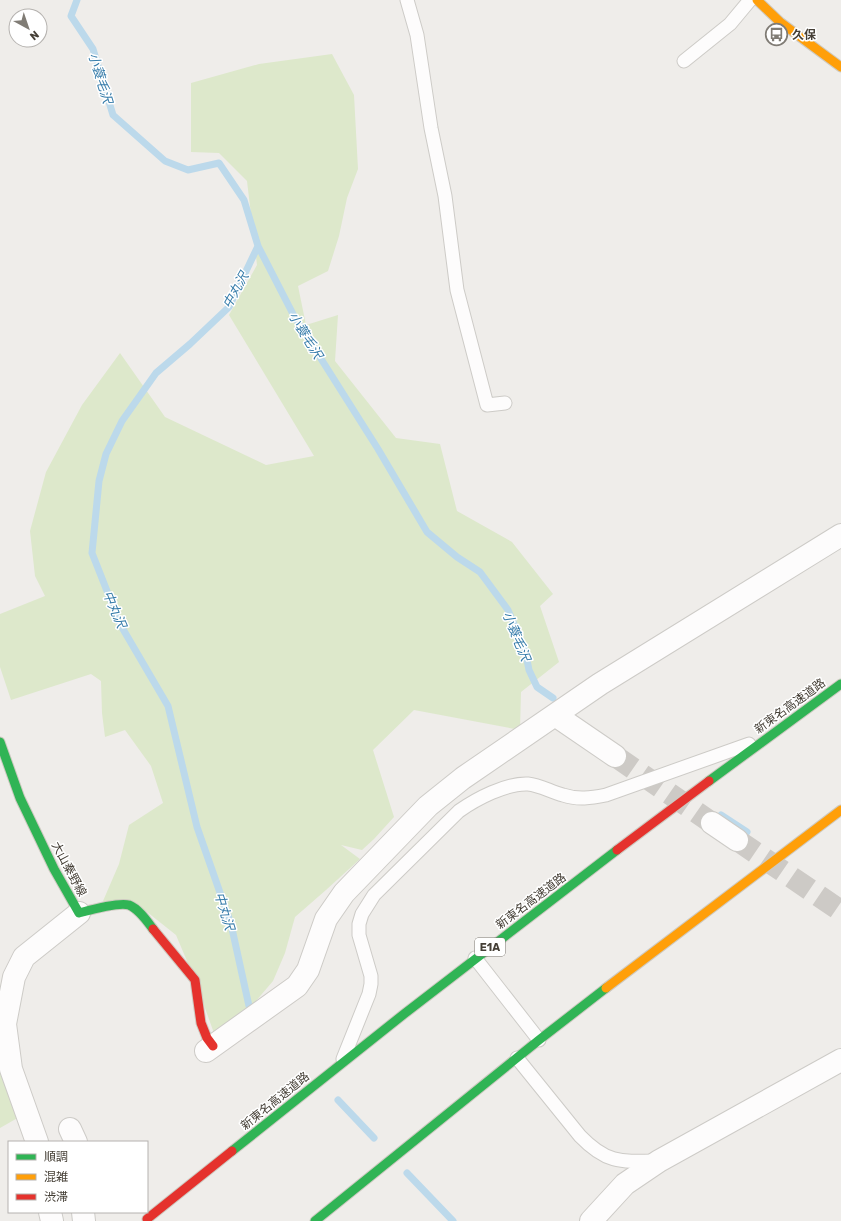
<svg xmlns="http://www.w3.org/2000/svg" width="841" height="1221" viewBox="0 0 841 1221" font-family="Rubik,'Noto Sans JP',sans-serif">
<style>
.green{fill:#dde8cb}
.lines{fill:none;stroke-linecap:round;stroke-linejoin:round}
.stream{stroke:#bcd9eb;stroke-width:7}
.street-tunnel{stroke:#cdcac6;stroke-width:22;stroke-dasharray:22 11;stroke-linecap:butt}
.lane-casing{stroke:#cdcbc7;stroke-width:15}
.street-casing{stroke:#cdcbc7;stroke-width:24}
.fast-casing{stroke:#cecac1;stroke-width:11}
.slow-casing{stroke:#cecac1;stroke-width:11}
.jam-casing{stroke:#cecac1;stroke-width:11}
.lane{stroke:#fdfcfc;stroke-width:13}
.street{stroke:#fdfcfc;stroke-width:22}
.fast{stroke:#30b455;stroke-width:9}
.slow{stroke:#ff9f0a;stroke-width:9}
.jam{stroke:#e5322d;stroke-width:9}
.labels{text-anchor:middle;stroke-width:3;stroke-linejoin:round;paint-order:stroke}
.shield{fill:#fff;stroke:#7d7972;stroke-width:1}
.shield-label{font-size:11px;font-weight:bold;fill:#453f36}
.poi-label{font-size:12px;font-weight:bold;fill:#453f36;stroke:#fff;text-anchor:start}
.street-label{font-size:12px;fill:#453f36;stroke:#fff}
.water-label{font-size:13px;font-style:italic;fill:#367caa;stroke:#fff}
</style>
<rect width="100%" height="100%" fill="#efedea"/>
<!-- green -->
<path class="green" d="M 332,54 L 354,95 L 358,169 L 347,198 L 339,236 L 328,271 L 298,286 L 306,325 L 338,315 L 335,361 L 396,438 L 440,444 L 457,511 L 512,542 L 553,594 L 540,606 L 559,662 L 521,692 L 520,730 L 414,710 L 373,750 L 394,817 L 374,839 L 362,850 L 341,845 L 360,859 L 326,890 L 295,917 L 285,953 L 273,981 L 243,1016 L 215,1036 L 195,980 L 176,935 L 142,908 L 103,901 L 119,864 L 129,825 L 163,803 L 151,766 L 125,730 L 105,737 L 102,713 L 101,681 L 91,674 L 11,700 L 0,667 L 0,614 L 45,596 L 35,576 L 30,531 L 46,472 L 82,405 L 120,353 L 165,417 L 266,465 L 314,456 L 229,315 L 257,265 L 247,181 L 219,153 L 191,152 L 191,83 L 259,64 Z
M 0,1047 L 21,1116 L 0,1128 Z"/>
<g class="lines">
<!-- stream -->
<path class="stream" d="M 77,0 L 71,16 L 93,49 L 113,115 L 165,161 L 188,170 L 219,163 L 244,200 L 258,246 L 294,316 L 378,449 L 427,532 L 457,557 L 480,572 L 508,610 L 525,650 L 529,670 L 537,687 L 553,698
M 721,815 L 747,832
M 249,1006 L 231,924 L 197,827 L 168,706 L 120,624 L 92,553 L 99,481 L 106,454 L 122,421 L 156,373 L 190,344 L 229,307 L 258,246
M 338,1100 L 374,1138
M 407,1173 L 453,1221"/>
<!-- street-tunnel -->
<path class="street-tunnel" d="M 615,756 L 712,823
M 737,840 L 841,911"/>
<defs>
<path id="lane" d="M 407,0 L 417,35 L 431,128 L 445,196 L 457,290 L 487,405 L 505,403
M 684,61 L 730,24 L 750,0
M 475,958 L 539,1040
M 517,1058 L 580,1136 C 606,1163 620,1162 656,1161
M 343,1059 L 369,994 L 371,984 L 371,976 L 359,935 L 359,924 L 362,914 L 374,895 L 459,811 C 476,799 506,783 528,784 C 540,785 551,792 563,795 C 578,800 591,798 606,795 L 749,744"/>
<path id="street" d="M 555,715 L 615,756
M 712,823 L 737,840
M 206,1051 L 297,986 L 308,970 L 326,919 L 344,893 L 428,806 L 463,778 L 600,684 L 841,535
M 70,1129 L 76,1142
M 37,1142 L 11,1069 L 5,1024 L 14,977 L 24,957 L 79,913
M 50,1212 L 52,1221
M 83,1212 L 84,1221
M 591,1221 L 625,1184 L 659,1161 L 841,1060"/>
<path id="fast" d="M 0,742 L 20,798 L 54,869 L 79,913 C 90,910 118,902 129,905 C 139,909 147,921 153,929
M 709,781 L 841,684
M 232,1151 L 404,1014 L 617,850
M 315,1221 L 539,1040 L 606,988"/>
<path id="slow" d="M 757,0 L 780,22 L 841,67
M 606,988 L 841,810"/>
<path id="jam" d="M 617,850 L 709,781
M 153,929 L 195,980 L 201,1023 L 207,1038 L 213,1046
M 147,1219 L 232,1151"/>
</defs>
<!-- lane casing -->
<use href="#lane" class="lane-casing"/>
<!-- street casing -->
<use href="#street" class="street-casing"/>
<!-- fast casing -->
<use href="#fast" class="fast-casing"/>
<!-- slow casing -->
<use href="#slow" class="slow-casing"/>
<!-- jam casing -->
<use href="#jam" class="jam-casing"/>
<!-- lane -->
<use href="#lane" class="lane"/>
<!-- street -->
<use href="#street" class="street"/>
<!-- fast -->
<use href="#fast" class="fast"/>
<!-- slow -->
<use href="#slow" class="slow"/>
<!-- jam -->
<use href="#jam" class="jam"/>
</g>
<!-- icons -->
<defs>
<symbol id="bus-ring" viewBox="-11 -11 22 22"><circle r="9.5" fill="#fff" stroke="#807c75" stroke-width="1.5"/><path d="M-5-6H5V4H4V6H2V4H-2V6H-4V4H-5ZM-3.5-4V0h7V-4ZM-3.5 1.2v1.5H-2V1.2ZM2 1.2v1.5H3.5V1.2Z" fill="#807c75"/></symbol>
</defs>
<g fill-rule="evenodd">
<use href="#bus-ring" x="764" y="22" width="25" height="25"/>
</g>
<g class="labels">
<!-- shield labels -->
<rect class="shield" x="475" y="938" width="30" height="18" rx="3"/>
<g class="shield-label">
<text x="490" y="951">E1A</text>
</g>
<!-- poi labels -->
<g class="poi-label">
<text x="792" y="39">久保</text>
</g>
<!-- street labels -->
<g class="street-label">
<text transform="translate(790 706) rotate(-36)" y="4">新東名高速道路</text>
<text transform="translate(69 869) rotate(62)" y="4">大山秦野線</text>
<text transform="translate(531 901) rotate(-37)" y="4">新東名高速道路</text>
<text transform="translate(275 1101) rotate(-39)" y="4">新東名高速道路</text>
</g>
<!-- water labels -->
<g class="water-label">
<text transform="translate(101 78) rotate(73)" y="5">小蓑毛沢</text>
<text transform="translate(235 290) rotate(-61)" y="5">中丸沢</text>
<text transform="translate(306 335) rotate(59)" y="5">小蓑毛沢</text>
<text transform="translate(115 609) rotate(67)" y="5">中丸沢</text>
<text transform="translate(517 636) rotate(68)" y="5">小蓑毛沢</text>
<text transform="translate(225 911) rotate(73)" y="5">中丸沢</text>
</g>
</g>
<!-- legend -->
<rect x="8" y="1141" width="140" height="72" fill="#ffffff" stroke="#b5b2af"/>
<rect x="16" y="1154" width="20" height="6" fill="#30b455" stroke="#b5b2af"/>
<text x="44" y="1161" font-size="12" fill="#453f36">順調</text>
<rect x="16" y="1174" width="20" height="6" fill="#ff9f0a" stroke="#b5b2af"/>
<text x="44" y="1181" font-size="12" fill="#453f36">混雑</text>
<rect x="16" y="1194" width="20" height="6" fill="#e5322d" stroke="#b5b2af"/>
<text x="44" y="1201" font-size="12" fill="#453f36">渋滞</text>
<!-- north arrow -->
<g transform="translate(28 28) rotate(140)"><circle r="19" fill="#ffffff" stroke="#b5b2af"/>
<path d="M0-3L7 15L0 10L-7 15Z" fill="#807c75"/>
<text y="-6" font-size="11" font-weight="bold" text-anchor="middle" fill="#453f36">N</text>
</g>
</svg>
